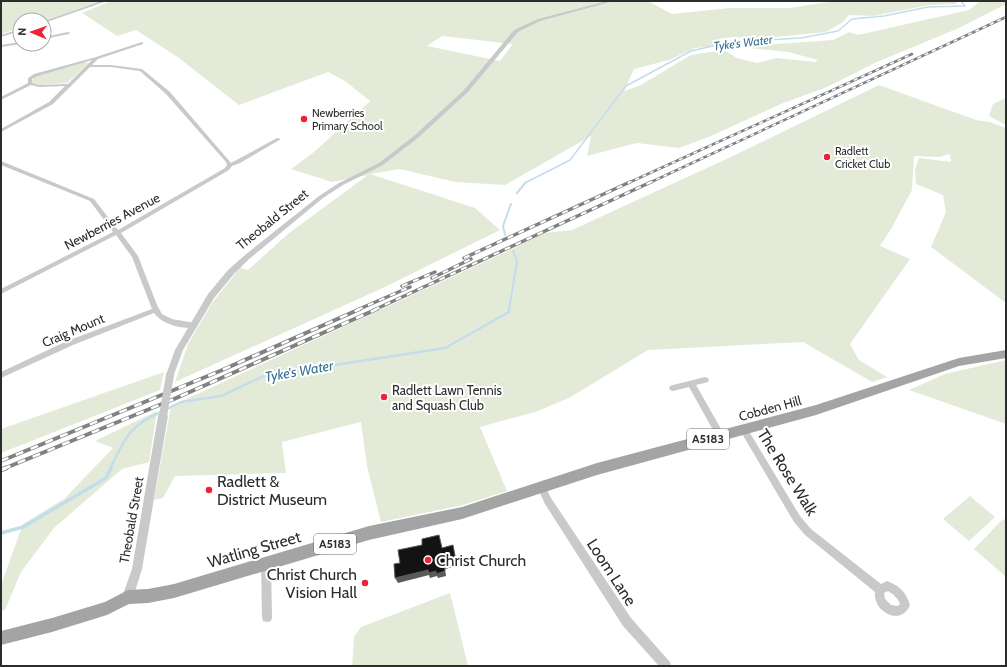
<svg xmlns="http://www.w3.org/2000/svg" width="1007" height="667" viewBox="0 0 1007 667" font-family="Cabin,sans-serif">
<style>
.green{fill:#e3ebd8;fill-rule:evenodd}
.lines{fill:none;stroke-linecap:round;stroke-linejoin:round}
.stream-far3{stroke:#c3ddec;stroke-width:1.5}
.stream-far2{stroke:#c3ddec;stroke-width:2}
.stream-far1{stroke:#c3ddec;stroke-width:2.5}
.stream{stroke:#c3ddec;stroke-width:3.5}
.minor{fill:#c9c9c9;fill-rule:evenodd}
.tertiary{fill:#c9c9c9;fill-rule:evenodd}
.primary{fill:#a4a4a4;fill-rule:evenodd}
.rail-far3-casing{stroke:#818181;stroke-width:2.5}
.rail-far2-casing{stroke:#818181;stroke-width:3.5}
.rail-far1-casing{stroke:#818181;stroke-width:4}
.rail-casing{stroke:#818181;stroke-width:5}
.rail-far3{stroke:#fff;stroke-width:1.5;stroke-dasharray:4;stroke-linecap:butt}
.rail-far2{stroke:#fff;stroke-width:2;stroke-dasharray:6;stroke-linecap:butt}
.rail-far1{stroke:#fff;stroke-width:2.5;stroke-dasharray:8;stroke-linecap:butt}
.rail{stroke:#fff;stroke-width:3.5;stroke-dasharray:10;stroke-linecap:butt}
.tertiary-bridge{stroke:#c9c9c9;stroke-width:8}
.shaded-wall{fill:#5a5a5a}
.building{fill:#131313;stroke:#5a5a5a}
.poi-dot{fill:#ed2337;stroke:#fff;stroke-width:1.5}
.labels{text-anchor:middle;stroke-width:4;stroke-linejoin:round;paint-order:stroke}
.far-poi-label{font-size:11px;fill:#2c2c2c;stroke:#fff;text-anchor:start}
.far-water-label{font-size:12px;font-style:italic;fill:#377091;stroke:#fff}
.shield{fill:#fff;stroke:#6b6b6b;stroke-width:1}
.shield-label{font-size:12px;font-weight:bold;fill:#2c2c2c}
.street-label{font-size:13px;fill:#2c2c2c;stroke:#fff}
.poi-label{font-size:13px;fill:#2c2c2c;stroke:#fff;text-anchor:start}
.water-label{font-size:14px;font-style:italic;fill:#377091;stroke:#fff}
.near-street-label{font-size:16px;fill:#2c2c2c;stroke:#fff}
.near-poi-label{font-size:16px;fill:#2c2c2c;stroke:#fff;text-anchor:start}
</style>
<rect width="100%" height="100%" fill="#fff"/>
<!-- green -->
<path class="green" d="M 1,1 L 100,1 L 44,21 L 20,20 L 20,28 L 1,34 Z
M 111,1 L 648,1 L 672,14 L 729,8 L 789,8 L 835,1 L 956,1 L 957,4 L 929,5 L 873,16 L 849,15 L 843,22 L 826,32 L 757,39 L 733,37 L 719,39 L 727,45 L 695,48 L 669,60 L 634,69 L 624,91 L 639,86 L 691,55 L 724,50 L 737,58 L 757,63 L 777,58 L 815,62 L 818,60 L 788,52 L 749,48 L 748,46 L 833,40 L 849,32 L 858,35 L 969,10 L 980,1 L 1006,1 L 1006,4 L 959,28 L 877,62 L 827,87 L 781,104 L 711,136 L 679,148 L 637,143 L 587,156 L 591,136 L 505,185 L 455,182 L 400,169 L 370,174 L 475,208 L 500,230 L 385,287 L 175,382 L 188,344 L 212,303 L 240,268 L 248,270 L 289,233 L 368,175 L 332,182 L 291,169 L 314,152 L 370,101 L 345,81 L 328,72 L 239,105 L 179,58 L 136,30 L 117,36 L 82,13 ZM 442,36 L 512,44 L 512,45 L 500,61 L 427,46 Z
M 83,62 L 89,63 L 67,83 L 39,85 L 32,83 L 32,80 L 36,76 Z
M 879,85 L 976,120 L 990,122 L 1006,128 L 1006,303 L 931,247 L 946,212 L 943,195 L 916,184 L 915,169 L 919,158 L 951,162 L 950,154 L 939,157 L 914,156 L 912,190 L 891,229 L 880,246 L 910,259 L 850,344 L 859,360 L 887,377 L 872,382 L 803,342 L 648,350 L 569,398 L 535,412 L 480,427 L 507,491 L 463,505 L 381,522 L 367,466 L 361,422 L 282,442 L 286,473 L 175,476 L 163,498 L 154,500 L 171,406 L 506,252 L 544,233 L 572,230 L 735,155 Z
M 1006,98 L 1006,125 L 989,116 L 993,104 Z
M 1006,360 L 1006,424 L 909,390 L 945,374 Z
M 164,372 L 160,390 L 1,453 L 1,429 Z
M 157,411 L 149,462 L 122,469 L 54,528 L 21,572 L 5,610 L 1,611 L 1,585 L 23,524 L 64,499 L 113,448 L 95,441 Z
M 970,496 L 995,517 L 969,541 L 943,519 Z
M 1003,519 L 1006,521 L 1005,576 L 974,549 Z
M 450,593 L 468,666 L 352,666 L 354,637 L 361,627 Z"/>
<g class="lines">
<!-- stream-far3 -->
<path class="stream-far3" d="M 525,183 L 570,160 L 626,86 L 691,51 L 730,42 L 801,38 L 838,31 L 852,19 L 884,16 L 928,7 L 965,6 L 961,1"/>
<!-- stream-far2 -->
<path class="stream-far2" d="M 517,193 L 526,182
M 505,235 L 503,226 L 511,204
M 509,310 L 517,261 L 513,251"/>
<!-- stream-far1 -->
<path class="stream-far1" d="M 167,409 L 181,402 L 221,396 L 264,376 L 445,348 L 509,312 L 509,309
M 110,469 C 125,439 128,426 161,412"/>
<!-- stream -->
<path class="stream" d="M 1,533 L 23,527 L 106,478 L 111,468"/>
<!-- minor -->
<path class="minor" d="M 68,32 L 70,33 L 69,34 L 44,39 L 44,37 Z
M 20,42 L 21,44 L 1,47 L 1,45 Z
M 142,42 L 143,42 L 143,44 L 98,59 L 92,65 L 111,65 L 142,69 L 170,92 L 231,163 L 277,138 L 281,139 L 240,163 L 232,166 L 229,170 L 121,233 L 138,256 L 157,305 L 162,314 L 172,319 L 195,323 L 196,325 L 195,327 C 182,330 162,324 154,313 L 73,345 L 1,378 L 1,372 L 67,341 L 152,309 L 132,257 L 116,235 L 1,294 L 1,289 L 113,232 L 90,201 L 1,165 L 1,161 L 94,199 L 118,230 L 225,168 L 227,165 L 226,162 L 166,94 L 140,71 L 111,67 L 90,67 L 53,104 L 1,132 L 1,129 L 49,102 L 65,86 L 39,87 L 31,85 L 1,100 L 1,97 L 28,83 L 28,78 L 34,74 L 96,57 ZM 92,60 L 68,84 L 39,85 L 32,83 L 32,79 L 38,76 Z
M 705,377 L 708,378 L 709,380 L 708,382 L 696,385 L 725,436 L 724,439 L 721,440 L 718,439 L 689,387 L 673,391 L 670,390 L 669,388 L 670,386 L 673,385 Z
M 744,426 L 747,428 L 800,516 L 811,529 L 881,584 L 887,581 C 900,586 906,592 910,605 C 901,627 873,612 875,592 L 805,535 L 794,522 L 741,432 L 740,430 L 741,428 ZM 888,591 C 893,594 898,598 900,604 L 898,606 L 891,605 L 885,599 L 884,593 Z
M 541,483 L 544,484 L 551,498 L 631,618 L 670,662 L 671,666 L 659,666 L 623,626 L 545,504 L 537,487 L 538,484 Z
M 266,559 L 269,561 L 271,564 L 272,617 L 271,621 L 267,622 L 263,621 L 262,617 L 261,564 L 263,561 Z"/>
<!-- tertiary -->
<path class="tertiary" d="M 101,1 L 107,1 L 44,23 L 44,21 Z
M 607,1 L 614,1 L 540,21 L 518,32 L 468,92 L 419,137 L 383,165 L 343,185 L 323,198 L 249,259 L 234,274 L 214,298 L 183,350 L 173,377 L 170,378 L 167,377 L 166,375 L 175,350 L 208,294 L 228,270 L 245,255 L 319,196 L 339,183 L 379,163 L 415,135 L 464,90 L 514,30 L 538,19 Z
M 20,29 L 20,31 L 1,37 L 1,35 Z
M 163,412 L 166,413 L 168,416 L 142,569 L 132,601 L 128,603 L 124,601 L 122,597 L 132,569 L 158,416 L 160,413 Z"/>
<!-- primary -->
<path class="primary" d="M 1006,350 L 1006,358 L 959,366 L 816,415 L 597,475 L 462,519 L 369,540 L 174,598 L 148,603 L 129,604 L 107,615 L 52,632 L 1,645 L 1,631 L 52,618 L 105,602 L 128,590 L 148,589 L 174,584 L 369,526 L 462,507 L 597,463 L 816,405 L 959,358 Z"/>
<defs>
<path id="rail-far3" d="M 628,183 L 912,54
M 649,183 L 1006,17"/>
<path id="rail-far2" d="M 464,258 L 630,182
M 432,278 L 471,259
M 402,286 L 435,272
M 357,310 L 410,287
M 374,310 L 651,182"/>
<path id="rail-far1" d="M 1,461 L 220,371 L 360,309
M 3,469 L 174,399 L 377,309"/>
<path id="rail" d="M 1,470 L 6,468"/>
</defs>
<!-- rail-far3 casing -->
<use href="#rail-far3" class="rail-far3-casing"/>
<!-- rail-far2 casing -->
<use href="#rail-far2" class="rail-far2-casing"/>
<!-- rail-far1 casing -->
<use href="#rail-far1" class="rail-far1-casing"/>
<!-- rail casing -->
<use href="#rail" class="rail-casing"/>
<!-- rail-far3 -->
<use href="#rail-far3" class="rail-far3"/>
<!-- rail-far2 -->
<use href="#rail-far2" class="rail-far2"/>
<!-- rail-far1 -->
<use href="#rail-far1" class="rail-far1"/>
<!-- rail -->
<use href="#rail" class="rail"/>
<!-- tertiary-bridge -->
<path class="tertiary-bridge" d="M 163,416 L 170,375"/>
</g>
<!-- shaded-wall -->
<path class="shaded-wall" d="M 456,561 L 457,566 L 445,569 L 446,576 L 438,578 L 437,576 L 430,578 L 429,575 L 398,583 L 395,578 Z"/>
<!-- building -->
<path class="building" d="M 439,535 L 442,548 L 453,545 L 456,561 L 444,564 L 445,571 L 436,574 L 436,571 L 429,573 L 428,570 L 395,578 L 394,564 L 400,563 L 398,550 L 422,545 L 422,539 Z"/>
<!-- markers -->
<g class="poi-dot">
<circle cx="304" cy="119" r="4"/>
<circle cx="827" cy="157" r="4"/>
<circle cx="384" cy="397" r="4"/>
<circle cx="209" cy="490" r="4"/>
<circle cx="428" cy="560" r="4"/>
<circle cx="365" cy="583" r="4"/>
</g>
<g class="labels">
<!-- far-poi labels -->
<g class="far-poi-label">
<text x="312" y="117">Newberries<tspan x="312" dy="13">Primary School</tspan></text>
<text x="835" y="155">Radlett<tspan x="835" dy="13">Cricket Club</tspan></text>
</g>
<!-- far-water labels -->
<g class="far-water-label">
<text transform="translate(743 43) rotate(-7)" y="4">Tyke's Water</text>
</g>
<!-- shield labels -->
<g class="shield">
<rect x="687" y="429" width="42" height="20" rx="3"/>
<rect x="314" y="534" width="42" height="20" rx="3"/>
</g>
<g class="shield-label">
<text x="708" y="443">A5183</text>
<text x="335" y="548">A5183</text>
</g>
<!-- street labels -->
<g class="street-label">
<text transform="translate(272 219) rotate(-39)" y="5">Theobald Street</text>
<text transform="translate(112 221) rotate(-28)" y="5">Newberries Avenue</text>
<text transform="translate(73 330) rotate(-23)" y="5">Craig Mount</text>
<text transform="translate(770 408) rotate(-15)" y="5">Cobden Hill</text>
<text transform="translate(131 520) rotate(-80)" y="5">Theobald Street</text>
</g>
<!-- poi labels -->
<g class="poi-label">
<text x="392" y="395">Radlett Lawn Tennis<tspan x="392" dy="15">and Squash Club</tspan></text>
</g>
<!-- water labels -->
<g class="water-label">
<text transform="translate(299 371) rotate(-10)" y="5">Tyke's Water</text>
</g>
<!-- near-street labels -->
<g class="near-street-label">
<text transform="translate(788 472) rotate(58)" y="6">The Rose Walk</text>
<text transform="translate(254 549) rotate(-16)" y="6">Watling Street</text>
<text transform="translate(612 572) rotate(57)" y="6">Loom Lane</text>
</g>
<!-- near-poi labels -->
<g class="near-poi-label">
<text x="217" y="487">Radlett &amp;<tspan x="217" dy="18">District Museum</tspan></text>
<text x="436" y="566">Christ Church</text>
<text x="357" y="580" text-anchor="end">Christ Church<tspan x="357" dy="18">Vision Hall</tspan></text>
</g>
</g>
<!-- border -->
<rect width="1007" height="667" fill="none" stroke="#2c2c2c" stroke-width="4"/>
<!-- north arrow -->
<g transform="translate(32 32) rotate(272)"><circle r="19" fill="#ffffff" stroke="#ababab"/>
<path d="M0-3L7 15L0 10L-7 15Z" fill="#ed2337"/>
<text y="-6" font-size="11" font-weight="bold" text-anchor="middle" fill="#2c2c2c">N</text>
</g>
</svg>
